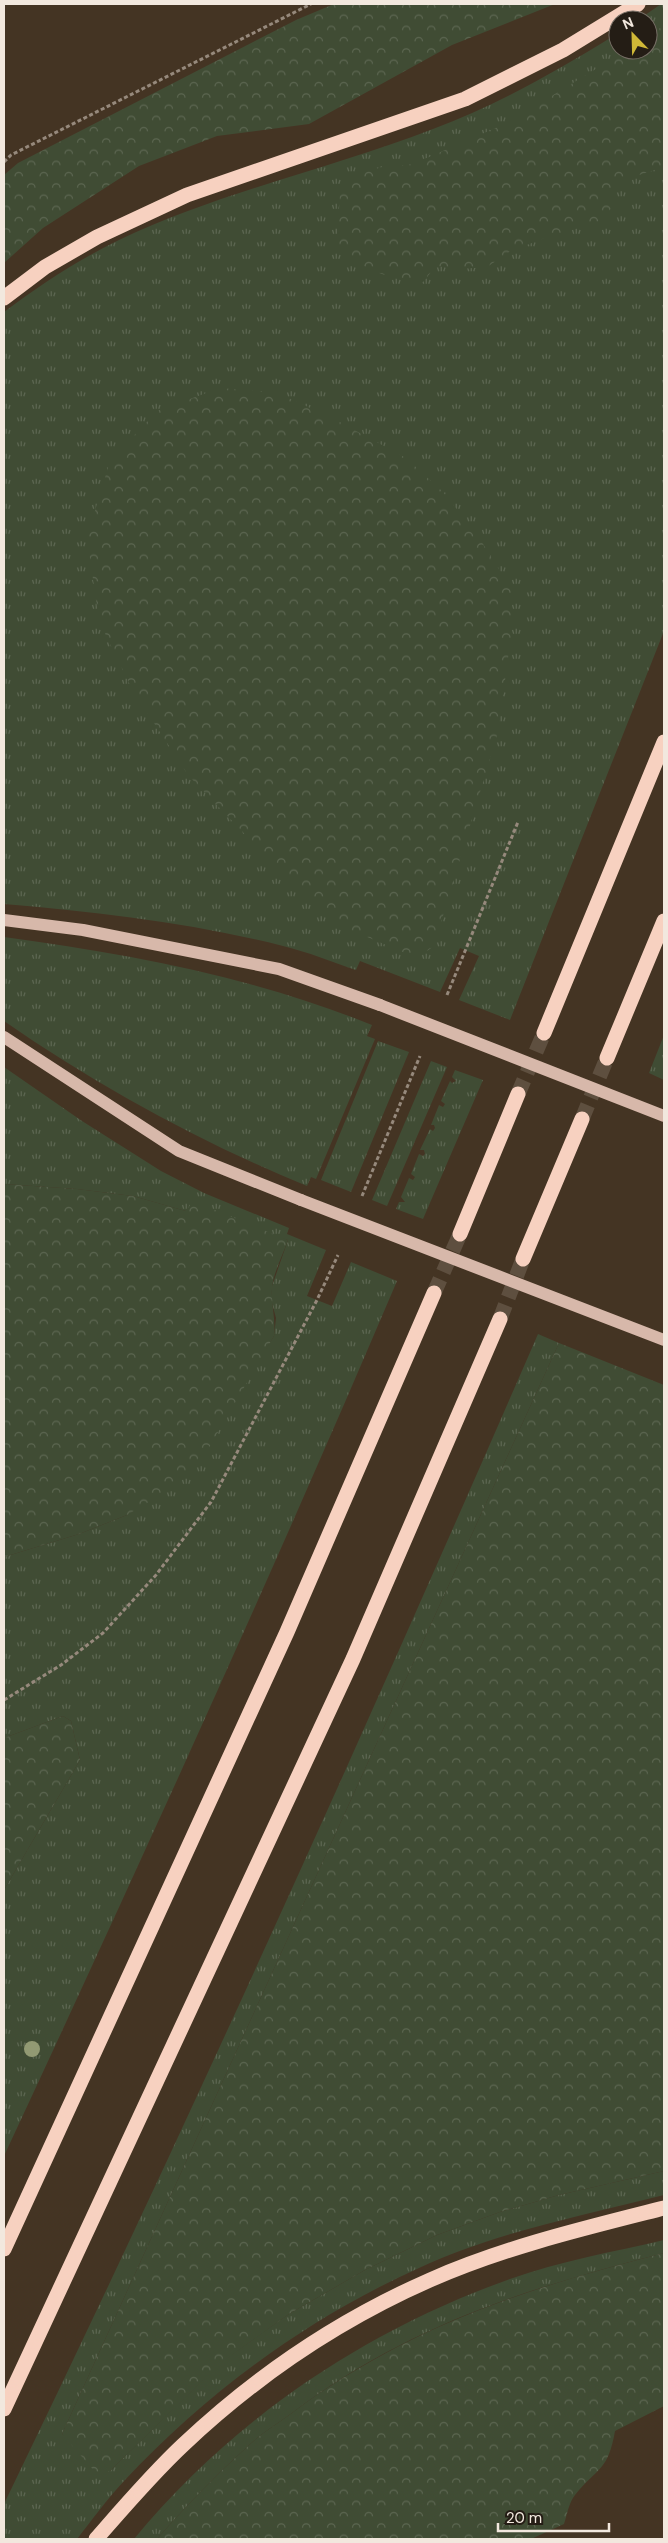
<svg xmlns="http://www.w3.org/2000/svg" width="668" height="2543" viewBox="0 0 668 2543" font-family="'DM Sans',sans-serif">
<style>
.grass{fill:url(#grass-tufts)}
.forest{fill:url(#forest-crowns)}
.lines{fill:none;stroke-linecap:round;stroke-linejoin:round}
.motorway-tunnel{stroke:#5e4f3f;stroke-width:15;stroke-dasharray:15 8;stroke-linecap:butt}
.path{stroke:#96897c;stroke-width:3;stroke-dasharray:4 2.5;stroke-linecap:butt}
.primary{stroke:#d7b8aa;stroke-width:12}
.motorway{stroke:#f7d1c0;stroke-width:15}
.primary-bridge{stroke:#d7b8aa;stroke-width:12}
.tree{fill:#929973}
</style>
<defs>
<pattern id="grass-tufts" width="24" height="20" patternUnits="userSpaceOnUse" patternTransform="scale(1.25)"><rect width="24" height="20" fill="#404c34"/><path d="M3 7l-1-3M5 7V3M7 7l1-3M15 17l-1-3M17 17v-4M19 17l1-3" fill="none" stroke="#5c6651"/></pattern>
<pattern id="forest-crowns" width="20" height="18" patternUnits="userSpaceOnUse" patternTransform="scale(1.25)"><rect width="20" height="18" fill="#404c34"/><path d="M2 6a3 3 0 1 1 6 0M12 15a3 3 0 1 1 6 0" fill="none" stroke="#5c6651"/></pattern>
</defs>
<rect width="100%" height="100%" fill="#443423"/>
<!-- grass -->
<path class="grass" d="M 661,4 L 664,4 L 664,631 L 510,1020 L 459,1000 L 479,956 L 460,948 L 440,992 L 360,961 L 356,970 C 332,962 308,952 283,946 C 192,923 98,912 4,904 L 4,312 C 40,285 78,260 119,240 C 219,192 330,169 433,129 C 499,104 559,70 618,33 L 618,50 L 648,50 L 648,20 L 638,20 Z
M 4,937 C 129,954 254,977 372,1025 L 367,1036 L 375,1039 L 316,1179 L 311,1177 L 307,1186 C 200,1142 99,1087 4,1021 Z
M 664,1035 L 664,1080 L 649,1073 Z
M 378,1041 L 409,1052 L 351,1192 L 321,1180 Z
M 431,1061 L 447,1067 L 387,1206 L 372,1200 Z
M 4,1067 L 82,1121 L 161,1171 L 204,1193 L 289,1228 L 287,1234 L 326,1250 L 307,1296 L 332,1306 L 351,1262 L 397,1281 C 272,1575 139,1866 4,2156 L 4,1890 L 80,1760 L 71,1721 L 63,1716 L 4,1738 L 4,1557 L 79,1534 L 127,1515 L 262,1355 L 274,1336 L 276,1318 L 272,1303 L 272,1286 L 288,1240 L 133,1196 L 77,1189 L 4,1184 Z
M 455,1070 L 483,1080 L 423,1219 L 396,1209 L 399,1202 L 405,1202 L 401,1197 L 409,1178 L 413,1180 L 415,1177 L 411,1174 L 419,1154 L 423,1156 L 425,1154 L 424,1150 L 420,1150 L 430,1129 L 433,1131 L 435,1128 L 434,1125 L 431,1125 L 439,1105 L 443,1107 L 445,1104 L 441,1101 L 450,1081 L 452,1083 L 456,1081 L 452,1077 Z
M 538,1334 L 559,1343 L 62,2434 L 110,2471 L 220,2363 L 289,2314 L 365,2270 L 437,2235 L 500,2212 L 559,2195 L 664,2171 L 664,2195 C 582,2216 496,2232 419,2268 C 308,2318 207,2392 124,2481 C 107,2499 92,2520 77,2539 L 4,2539 L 4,2504 C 191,2118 367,1727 538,1334 Z
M 664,2240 L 664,2253 C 527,2288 407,2326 292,2413 C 277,2424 260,2434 247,2447 C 215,2476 185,2507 157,2539 L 134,2539 C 233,2419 364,2331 510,2279 C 560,2261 613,2252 664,2240 Z"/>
<!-- forest -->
<path class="forest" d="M 334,4 L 555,4 L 452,45 L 309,124 L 217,136 L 139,166 L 43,228 L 4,263 L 4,175 L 18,163 L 296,20 Z
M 664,25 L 664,167 L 614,183 L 611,192 L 614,204 L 603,220 L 542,239 L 509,252 L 487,267 L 460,269 L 436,266 L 423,282 C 390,280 363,269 337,249 L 340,190 L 350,177 L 382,167 L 413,164 L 507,123 L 627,50 L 648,50 L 648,37 Z
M 220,388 L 278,393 L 336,420 L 406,458 L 443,492 L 478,536 L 512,590 L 511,636 L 498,732 L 434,946 L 417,958 L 339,925 L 283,874 L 188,775 L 133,691 L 99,621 L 87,537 L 110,461 L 157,411 Z
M 4,1184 L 77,1189 L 133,1196 L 186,1211 L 193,1201 L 288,1240 C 283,1255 273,1273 272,1289 C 271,1305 276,1319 274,1336 L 207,1451 L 165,1492 L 127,1515 L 79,1534 L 4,1557 Z
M 559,1343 L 664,1385 L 664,2171 L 559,2195 L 500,2212 L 437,2235 L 365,2270 L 289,2314 L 221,2363 L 110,2471 L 96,2473 L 62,2434 Z
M 63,1716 L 71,1721 L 80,1760 L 4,1890 L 4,1738 Z
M 664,2253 L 664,2406 L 615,2431 C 608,2471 598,2467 575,2495 C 569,2502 567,2515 564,2524 L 531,2539 L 157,2539 C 185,2507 215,2476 247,2447 C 260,2434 277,2424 292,2413 C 407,2327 527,2288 664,2253 Z"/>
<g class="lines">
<!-- motorway-tunnel -->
<path class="motorway-tunnel" d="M 518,1094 L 544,1033
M 582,1119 L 607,1058
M 434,1293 L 460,1234
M 500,1319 L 523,1259"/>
<!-- path -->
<path class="path" d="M 4,162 L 11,155 L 311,4
M 447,995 L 518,822
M 362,1196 L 420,1056
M 4,1700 L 61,1665 L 103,1633 L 156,1575 L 211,1502 L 317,1300 L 338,1255"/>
<!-- primary -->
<path class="primary" d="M 4,920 L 83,930 L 279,969 L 380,1005
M 4,1037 L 179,1151 L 301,1200"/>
<!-- motorway -->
<path class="motorway" d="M 4,298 L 45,267 L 97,237 L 187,195 L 465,99 L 563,50 L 638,4
M 544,1033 L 664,742
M 607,1058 L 664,921
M 460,1234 L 518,1094
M 523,1259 L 582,1119
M 4,2249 L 287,1632 L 434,1293
M 4,2409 L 353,1659 L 500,1319
M 96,2539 C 124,2507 152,2474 183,2445 C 255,2377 339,2320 430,2280 C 505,2247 585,2228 664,2208"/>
<!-- primary-bridge -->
<path class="primary-bridge" d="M 380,1005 L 664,1116
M 301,1200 L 664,1340"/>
</g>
<!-- trees -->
<circle class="tree" cx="32" cy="2049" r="8"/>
<!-- border -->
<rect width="668" height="2543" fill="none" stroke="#f2e8de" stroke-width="10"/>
<!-- north arrow -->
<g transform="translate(633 35) rotate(337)"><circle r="24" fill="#241d15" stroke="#766e65"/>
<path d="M0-4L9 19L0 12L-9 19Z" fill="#d0b837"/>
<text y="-8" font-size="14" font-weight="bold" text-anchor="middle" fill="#f2e8de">N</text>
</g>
<!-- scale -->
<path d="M498 2523v8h111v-8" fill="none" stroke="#f2e8de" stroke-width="2.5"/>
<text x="506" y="2523" font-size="15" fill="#f2e8de" stroke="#241d15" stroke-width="4" paint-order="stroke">20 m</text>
</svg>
